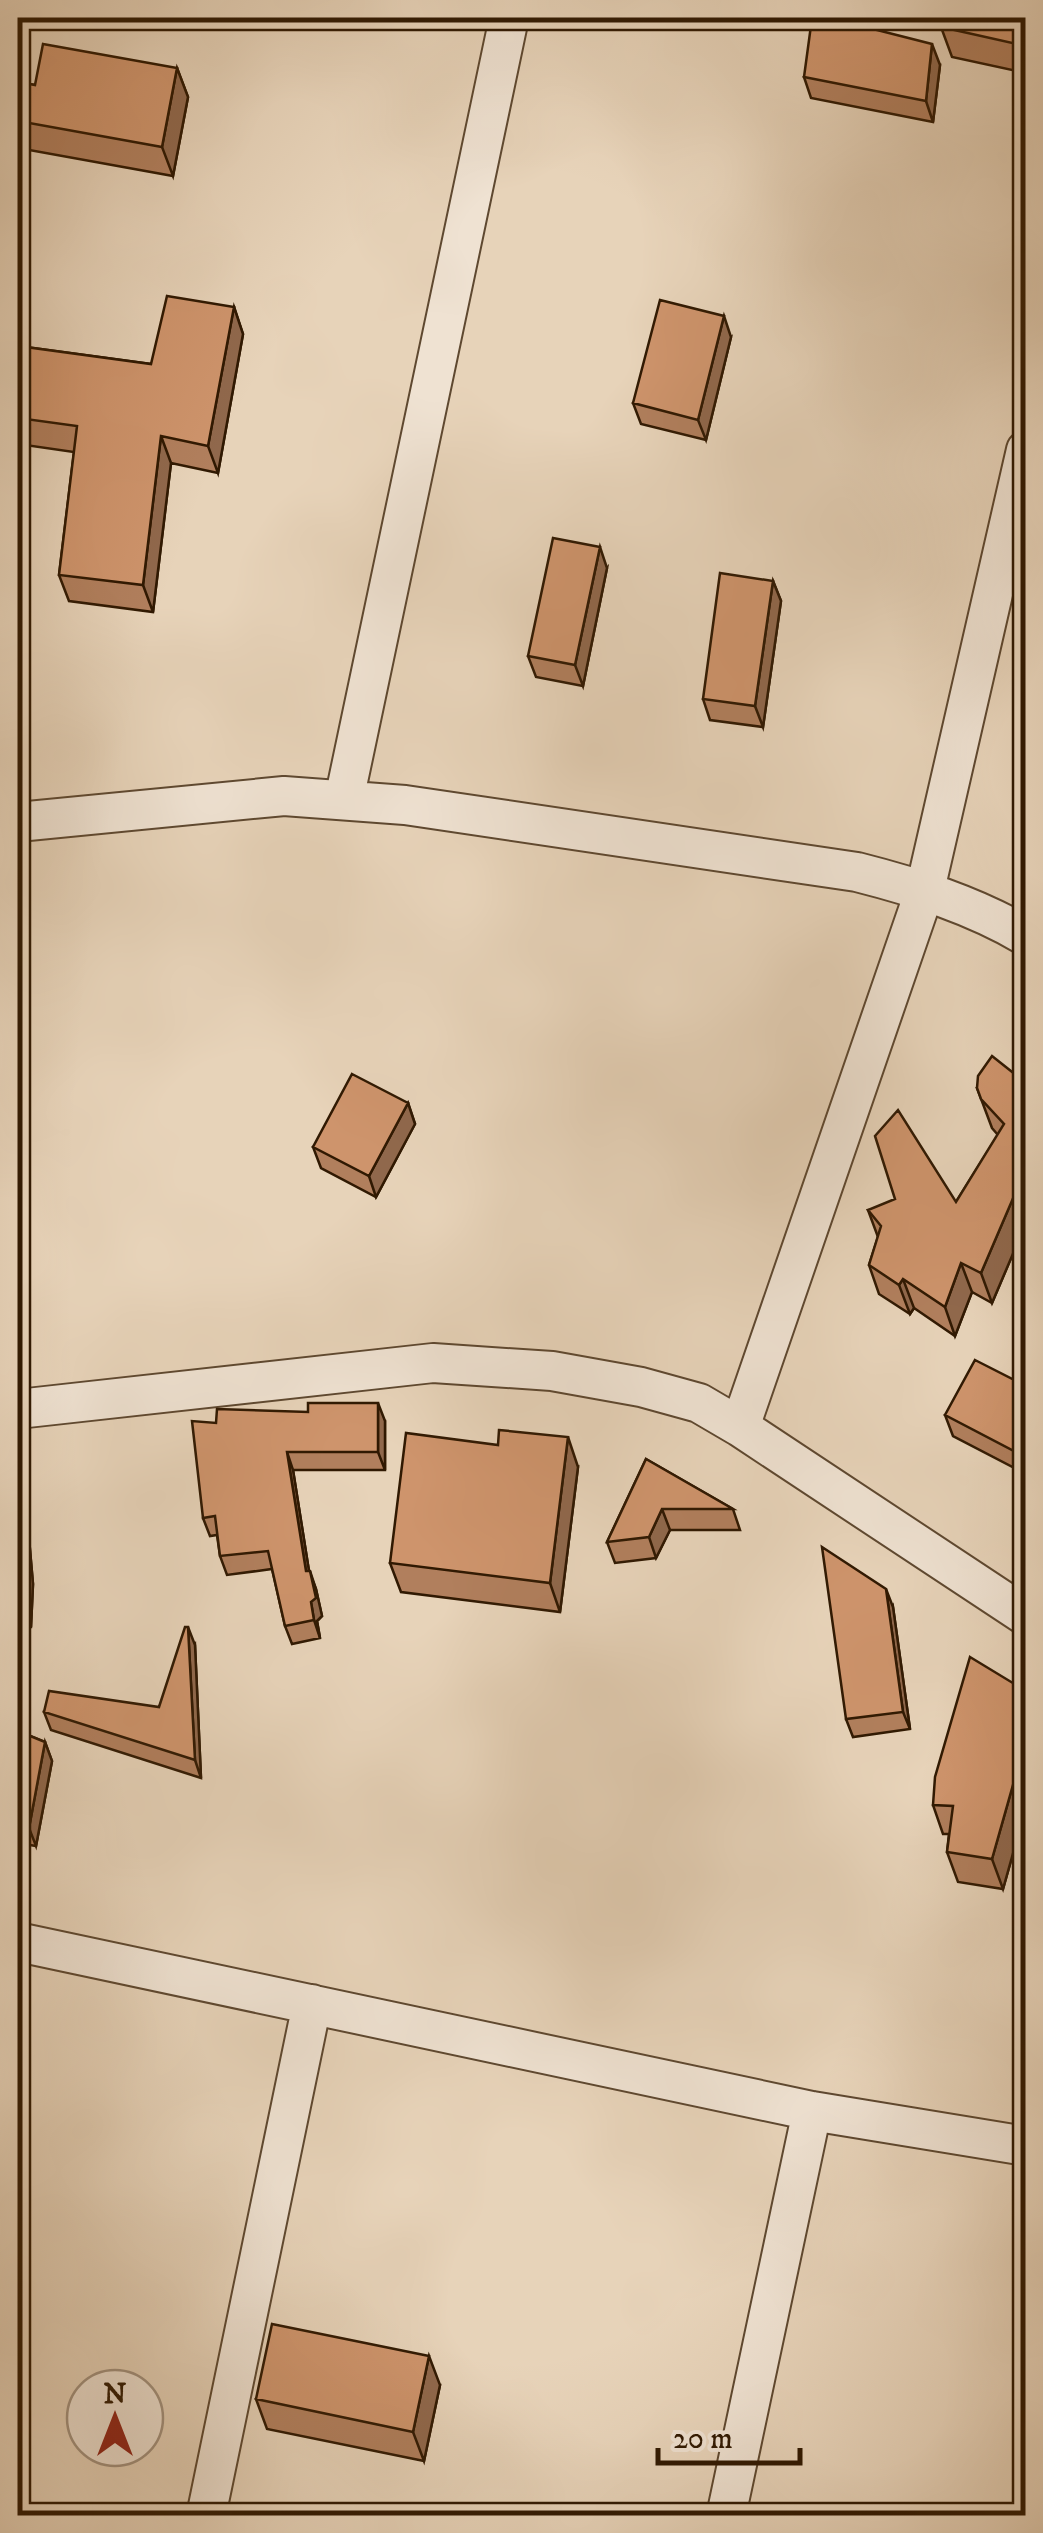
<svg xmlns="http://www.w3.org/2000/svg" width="1043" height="2533" viewBox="0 0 1043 2533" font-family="'IM FELL DW Pica',serif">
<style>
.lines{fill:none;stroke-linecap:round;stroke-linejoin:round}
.street-casing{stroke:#5e4830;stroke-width:42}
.street{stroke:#efe2d2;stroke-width:38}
.wall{fill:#b17f5d;stroke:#301902;stroke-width:2.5}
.shaded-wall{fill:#90684c;stroke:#301902;stroke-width:2.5}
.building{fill:#ce946c;stroke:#301902;stroke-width:2.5}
</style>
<rect width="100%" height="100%" fill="#e7d3b9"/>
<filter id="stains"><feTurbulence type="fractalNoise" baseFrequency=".002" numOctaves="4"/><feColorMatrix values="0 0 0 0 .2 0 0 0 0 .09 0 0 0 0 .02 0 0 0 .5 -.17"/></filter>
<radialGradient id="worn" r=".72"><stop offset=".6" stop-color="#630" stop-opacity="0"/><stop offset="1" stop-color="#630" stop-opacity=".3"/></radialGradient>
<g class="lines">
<defs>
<path id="street" d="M 344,800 L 509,18
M 18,822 L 284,796 L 405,805 L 857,872 C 916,887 973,905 1026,936
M 18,1409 L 433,1363 L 552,1371 L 641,1387 L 699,1403 L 740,1427 L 1026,1616
M 740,1427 L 925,890 L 1026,450
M 18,1942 L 812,2111 L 1026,2146
M 206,2516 L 312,2004
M 726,2516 L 812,2111"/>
</defs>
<!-- street casing -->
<use href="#street" class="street-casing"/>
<!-- street -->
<use href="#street" class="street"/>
</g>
<!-- wall -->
<path class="wall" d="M 1026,18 L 1026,73 L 952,57 L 941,27 Z
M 940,65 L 933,122 L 811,98 L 804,77 Z
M 177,68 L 188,97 L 173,176 L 18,148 L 18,82 L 35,85 Z
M 234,307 L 243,334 L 218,473 L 171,463 L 153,612 L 69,601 L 59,575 L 74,452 L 18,444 L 18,346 L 151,364 Z
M 731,337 L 706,440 L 641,424 L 633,403 Z
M 607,568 L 583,686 L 536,677 L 528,656 Z
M 773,581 L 781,601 L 763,727 L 710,720 L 703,699 Z
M 1026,1083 L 1026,1223 L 992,1303 L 972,1292 L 955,1336 L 914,1308 L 910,1314 L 879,1294 L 869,1265 L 878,1237 L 868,1210 L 956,1202 L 998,1135 L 992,1128 L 977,1088 Z
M 408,1103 L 415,1124 L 376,1197 L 321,1168 L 313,1147 Z
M 1026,1386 L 1026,1465 L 1022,1472 L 953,1436 L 945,1415 Z
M 385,1421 L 385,1470 L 293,1470 L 309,1571 L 316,1589 L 322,1616 L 317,1621 L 320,1638 L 292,1644 L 285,1626 L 272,1569 L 227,1575 L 220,1556 L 217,1535 L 210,1536 L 203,1518 L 216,1423 Z
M 646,1459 L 733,1509 L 740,1530 L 670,1530 L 656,1558 L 615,1563 L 607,1542 Z
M 18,1462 L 24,1481 L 33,1584 L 31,1627 L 18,1627 Z
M 578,1467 L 560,1612 L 401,1592 L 390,1563 Z
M 893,1607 L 910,1729 L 853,1737 L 846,1719 Z
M 195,1645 L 201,1778 L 51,1730 L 44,1712 L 159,1707 Z
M 1026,1691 L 1026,1807 L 1003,1889 L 958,1882 L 947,1852 L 949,1834 L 943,1834 L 933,1805 Z
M 18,1731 L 45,1742 L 52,1761 L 36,1846 L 18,1843 Z
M 440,2385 L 424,2461 L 267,2429 L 256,2399 Z"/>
<!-- shaded-wall -->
<path class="shaded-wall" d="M 932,44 L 940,65 L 933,122 L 926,101 Z
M 177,68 L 188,97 L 173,176 L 162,147 Z
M 234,307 L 243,334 L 218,473 L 208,446 Z
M 724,316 L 731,337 L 706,440 L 698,420 Z
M 161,436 L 171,463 L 153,612 L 143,585 Z
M 600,547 L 607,568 L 583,686 L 575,665 Z
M 773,581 L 781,601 L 763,727 L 755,706 Z
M 408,1103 L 415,1124 L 376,1197 L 369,1176 Z
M 1026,1168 L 1026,1223 L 992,1303 L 981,1273 Z
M 961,1263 L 972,1292 L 955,1336 L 945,1307 Z
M 903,1279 L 914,1308 L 910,1314 L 899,1285 Z
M 378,1403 L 385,1421 L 385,1470 L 378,1452 Z
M 1026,1430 L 1026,1465 L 1022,1472 L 1014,1451 Z
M 568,1437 L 578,1467 L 560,1612 L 550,1583 Z
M 287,1452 L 293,1470 L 312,1590 L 306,1571 Z
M 18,1462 L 24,1481 L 33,1584 L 31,1627 L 22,1603 Z
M 662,1509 L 670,1530 L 656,1558 L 649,1537 Z
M 310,1571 L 316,1589 L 322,1616 L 317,1621 L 320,1638 L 314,1620 L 311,1602 Z
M 886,1589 L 893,1607 L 910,1729 L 903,1712 Z
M 188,1627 L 195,1645 L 201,1778 L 195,1760 Z
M 1026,1739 L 1026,1807 L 1003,1889 L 992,1859 Z
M 45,1742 L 52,1761 L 36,1846 L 29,1828 Z
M 429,2356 L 440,2385 L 424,2461 L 413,2432 Z"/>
<!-- building -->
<path class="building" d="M 812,18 L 830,18 L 932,44 L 926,101 L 804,77 Z
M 943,18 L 1026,18 L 1026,46 L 941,27 Z
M 43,44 L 177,68 L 162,147 L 18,121 L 18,82 L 35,85 Z
M 167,296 L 234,307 L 208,446 L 161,436 L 143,585 L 59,575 L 77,426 L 18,418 L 18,346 L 151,364 Z
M 660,300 L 724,316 L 698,420 L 633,403 Z
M 553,538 L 600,547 L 575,665 L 528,656 Z
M 720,573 L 773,581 L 755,706 L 703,699 Z
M 992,1056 L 1026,1083 L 1026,1168 L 981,1273 L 961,1263 L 945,1307 L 903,1279 L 899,1285 L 869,1265 L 881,1226 L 868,1210 L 895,1199 L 875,1136 L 898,1110 L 956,1202 L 1004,1124 L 981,1099 L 977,1088 L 978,1076 Z
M 352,1074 L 408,1103 L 369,1176 L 313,1147 Z
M 975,1360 L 1026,1386 L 1026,1430 L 1014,1451 L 945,1415 Z
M 308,1403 L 378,1403 L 378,1452 L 287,1452 L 306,1571 L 310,1571 L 316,1598 L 311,1602 L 314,1620 L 285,1626 L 268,1551 L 220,1556 L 215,1516 L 203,1518 L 192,1421 L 216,1423 L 217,1409 L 308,1412 Z
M 499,1430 L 568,1437 L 550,1583 L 390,1563 L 406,1433 L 498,1445 Z
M 646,1459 L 733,1509 L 662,1509 L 649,1537 L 607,1542 Z
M 18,1477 L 24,1560 L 22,1603 L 18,1603 Z
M 822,1547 L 886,1589 L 903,1712 L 846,1719 Z
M 185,1627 L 188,1627 L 195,1760 L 44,1712 L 49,1691 L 159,1707 Z
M 970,1657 L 1026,1691 L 1026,1739 L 992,1859 L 947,1852 L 953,1806 L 933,1805 L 935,1777 Z
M 18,1731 L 45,1742 L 29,1828 L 18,1826 Z
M 272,2324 L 429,2356 L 413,2432 L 256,2399 Z"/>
<!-- margin -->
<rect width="1043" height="2533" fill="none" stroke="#e7d3b9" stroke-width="60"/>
<rect x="20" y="20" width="1003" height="2493" fill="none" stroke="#301902" stroke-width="5"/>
<rect x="30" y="30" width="983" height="2473" fill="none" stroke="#301902" stroke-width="2.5"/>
<!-- north arrow -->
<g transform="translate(115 2418)"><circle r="48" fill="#efe2d2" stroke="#a3927f" stroke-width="2.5"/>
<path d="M0-8L18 38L0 25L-18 38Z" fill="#8f2418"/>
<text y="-15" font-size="28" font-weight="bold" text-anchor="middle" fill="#301902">N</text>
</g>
<!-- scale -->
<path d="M658 2448v15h142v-15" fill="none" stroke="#301902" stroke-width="5"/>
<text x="673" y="2448" font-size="30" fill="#301902" stroke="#efe2d2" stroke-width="8" paint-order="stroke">20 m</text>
<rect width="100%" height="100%" filter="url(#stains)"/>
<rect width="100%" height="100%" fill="url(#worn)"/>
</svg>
